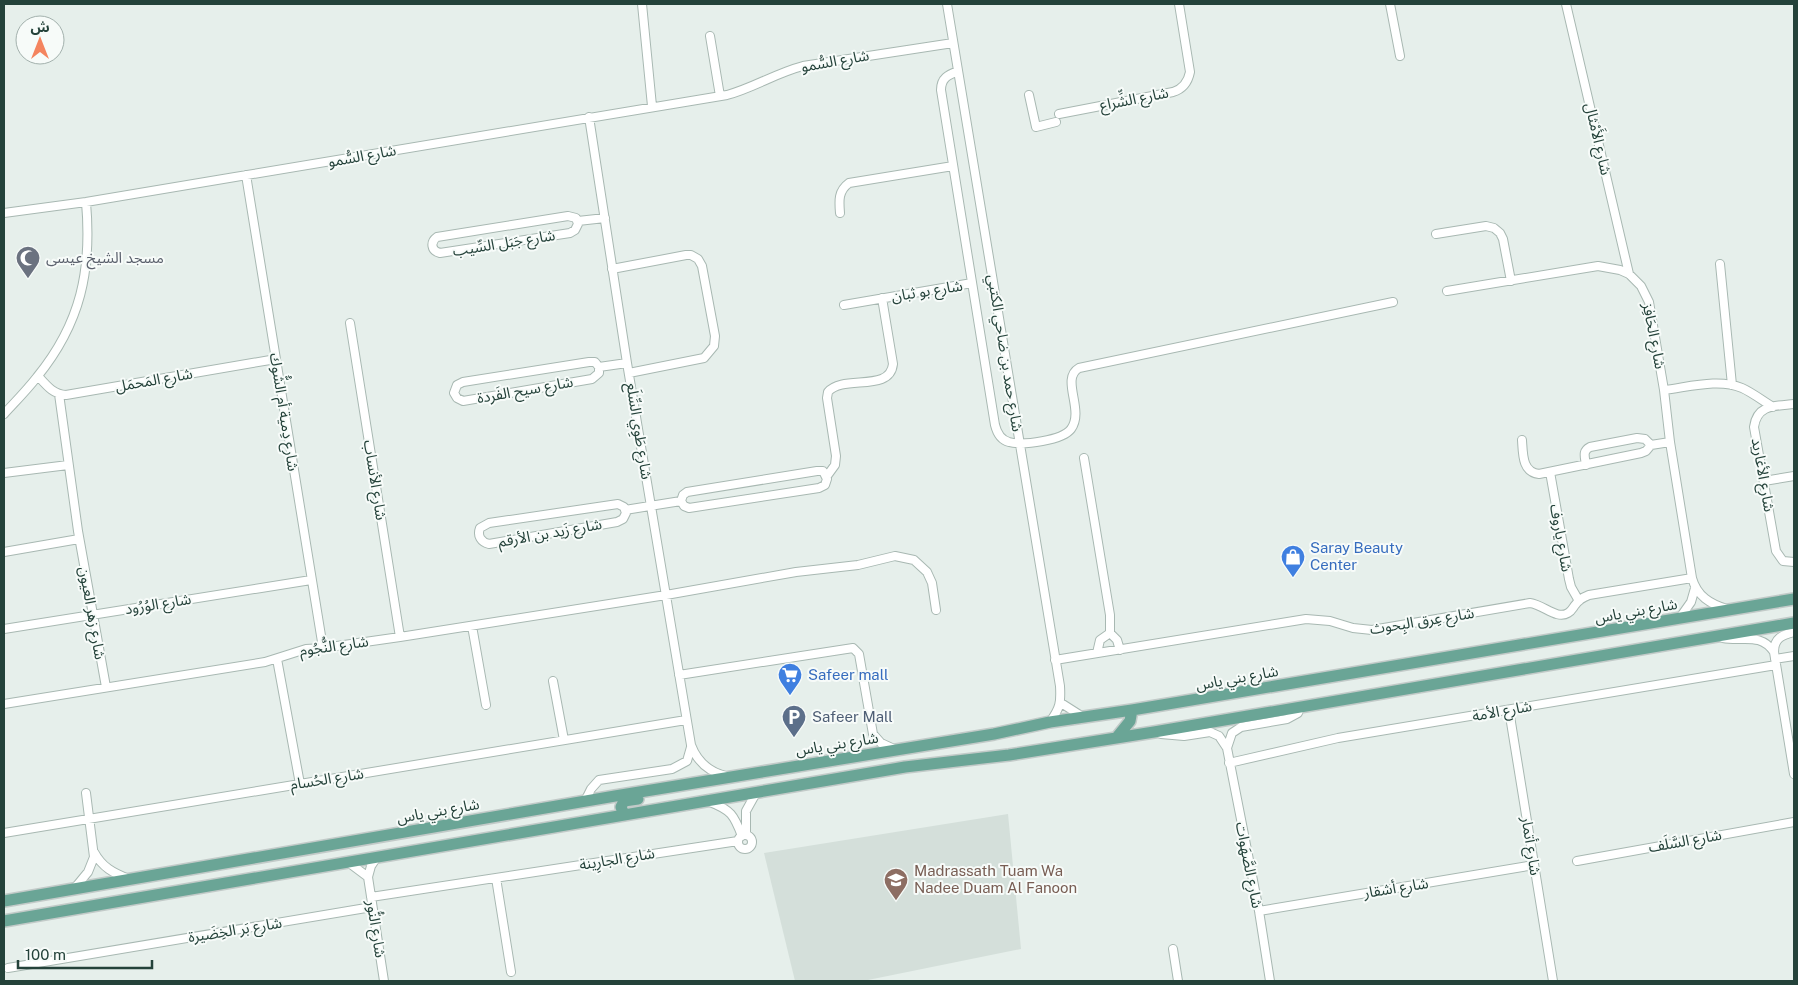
<svg xmlns="http://www.w3.org/2000/svg" width="1798" height="985" viewBox="0 0 1798 985" font-family="'Public Sans','Noto Sans Arabic',sans-serif">
<style>
.built{fill:#d4dfda}
.lines{fill:none;stroke-linecap:round;stroke-linejoin:round}
.street-casing{stroke:#a8b8b2;stroke-width:10}
.primary-casing{stroke:#c2cac8;stroke-width:14}
.street{stroke:#fff;stroke-width:8}
.primary{stroke:#6aa596;stroke-width:11}
.labels{text-anchor:middle;stroke-width:4;stroke-linejoin:round;paint-order:stroke}
.street-label{font-size:15px;fill:#24423a;stroke:#f7fbf9}
.worship-label{font-size:15px;fill:#5b616d;stroke:#f7fbf9;text-anchor:start}
.shop-label{font-size:15px;fill:#366cbe;stroke:#f7fbf9;text-anchor:start}
.service-label{font-size:15px;fill:#4e5e75;stroke:#f7fbf9;text-anchor:start}
.education-label{font-size:15px;fill:#785e54;stroke:#f7fbf9;text-anchor:start}
</style>
<rect width="100%" height="100%" fill="#e6efeb"/>
<!-- built -->
<path class="built" d="M 1008,814 L 1021,949 L 863,981 L 795,981 L 764,853 Z"/>
<g class="lines">
<defs>
<path id="street" d="M 642,4 L 652,106
M 947,4 L 1060,686 C 1061,703 1060,708 1050,722
M 1390,4 L 1400,56
M 1566,4 L 1629,274
M 710,36 L 720,96
M 958,71 C 948,75 941,78 941,90 L 995,425 C 997,433 1001,440 1009,442 C 1023,446 1063,440 1071,429 C 1085,410 1060,379 1079,368 L 1393,302
M 1029,95 L 1036,127 L 1056,122
M 1059,114 L 1173,92 C 1183,89 1188,82 1190,72 L 1179,4
M 589,117 L 627,363 L 691,745 C 697,761 709,772 726,776
M 246,175 L 323,648
M 4,213 L 86,202 L 235,177 L 727,95 C 753,88 776,73 803,66 L 953,43
M 840,213 C 839,201 838,191 849,183 L 953,166
M 568,216 L 576,218 L 578,224 L 575,230 L 570,233 L 440,253 C 431,251 430,242 437,237 Z
M 578,221 L 605,218
M 1436,234 L 1486,226 L 1494,228 L 1500,233 L 1503,239 L 1511,281
M 1720,264 L 1732,385
M 612,269 L 686,255 L 691,255 L 698,259 L 702,266 L 715,336 L 714,346 L 704,358 L 629,373
M 1447,291 L 1598,266 L 1620,270 L 1629,274 L 1641,286 L 1649,302 L 1664,390 L 1670,442 L 1692,578 C 1697,596 1710,604 1727,609
M 844,305 L 972,283
M 350,323 L 400,637
M 589,362 L 595,362 L 599,367 L 599,373 L 592,379 L 463,401 L 457,398 L 454,393 L 457,385 L 463,382 Z
M 599,367 L 627,363
M 38,376 C 47,386 53,394 66,395 L 276,359
M 1664,390 C 1689,387 1719,378 1742,388 C 1753,393 1763,401 1773,407
M 59,394 L 78,531 L 106,687
M 1794,404 C 1776,406 1757,404 1754,427 L 1776,551 L 1783,561 L 1794,562
M 4,414 C 15,402 27,390 37,377 C 81,323 92,270 86,202
M 1522,440 C 1523,454 1522,472 1539,474 L 1641,453 L 1646,451 L 1651,445 L 1670,442
M 1084,458 L 1110,615 L 1110,633 L 1117,640 L 1120,650
M 1586,465 C 1585,457 1582,451 1590,447 L 1637,438 L 1645,439 L 1651,445
M 817,471 L 823,471 L 827,479 L 825,485 L 819,488 L 689,508 L 684,506 L 681,501 L 683,495 L 687,492 Z
M 1550,472 L 1569,579 L 1571,587 L 1579,601
M 4,473 L 68,465
M 827,476 L 835,465 L 836,456 L 827,398 L 828,392 C 843,374 890,393 893,364 L 882,298
M 1764,481 L 1794,476
M 618,504 L 624,507 L 626,513 L 623,519 L 617,522 L 489,544 C 481,542 477,536 480,528 L 489,523 Z
M 625,510 L 681,501
M 4,552 L 79,539
M 1679,619 L 1691,602 L 1695,588
M 472,626 L 486,705
M 4,629 L 311,580
M 1794,632 C 1782,635 1774,638 1774,652 L 1794,774
M 1723,638 C 1743,642 1760,632 1774,652
M 1097,653 L 1100,640 L 1110,633
M 277,659 L 300,784
M 1775,659 L 1794,656
M 1055,660 L 1306,619 L 1330,621 L 1353,628 L 1372,630 L 1530,603 C 1544,605 1557,620 1568,613 C 1572,611 1573,607 1576,604 C 1579,599 1584,597 1589,595 L 1692,578
M 679,675 L 853,648 L 859,654 L 873,734 L 881,743 L 894,749
M 553,681 L 564,740
M 1061,703 L 1083,717
M 4,704 L 265,662 L 306,649 L 323,648 L 400,637 L 666,595 L 796,572 L 858,565 L 895,556 L 914,560 L 927,572 L 932,583 L 936,610
M 1509,710 L 1553,981
M 1161,734 L 1184,736 L 1210,732 L 1219,736 L 1227,748 L 1259,911 L 1270,981
M 1227,748 L 1232,733 L 1241,727 L 1287,719 L 1298,713 L 1300,707
M 1229,763 L 1338,738 L 1776,665
M 585,801 L 591,789 L 599,780 L 672,769 L 687,761 L 691,747
M 710,802 C 731,810 734,815 742,836
M 4,833 L 686,720
M 746,835 L 746,811 L 756,793
M738 842a7 7 0 1 1 14 0a7 7 0 1 1-14 0Z
M 94,852 C 102,867 113,873 129,879
M 377,857 L 371,866 L 368,877 L 384,981
M 1577,861 L 1794,822
M 348,862 L 368,877
M 496,878 L 511,972
M 74,889 L 88,872 L 94,857 L 86,793
M 371,897 L 738,841
M 1259,911 L 1534,865
M 1173,949 L 1178,981
M 8,968 L 372,907"/>
<path id="primary" d="M 1117,737 L 1130,721 L 1132,710
M 624,815 L 621,807 L 624,801 L 638,799
M 4,901 L 615,796 L 994,734 L 1050,722 L 1132,710 L 1794,599
M 4,921 L 905,767 L 1009,755 L 1154,732 L 1794,623"/>
</defs>
<!-- street casing -->
<use href="#street" class="street-casing"/>
<!-- primary casing -->
<use href="#primary" class="primary-casing"/>
<!-- street -->
<use href="#street" class="street"/>
<!-- primary -->
<use href="#primary" class="primary"/>
</g>
<!-- icons -->
<defs>
<symbol id="mosque-pin" viewBox="-11 -11 22 30"><path d="M0 17L-7.5 6A9.5 9.5 0 1 1 7.5 6Z" fill="#6b7280" stroke="#f7fbf9"/><path d="M3.5-4.9A6 6 0 1 0 3.5 4.9A5 5 0 1 1 3.5-4.9Z" fill="#fff"/></symbol>
<symbol id="shop-pin" viewBox="-11 -11 22 30"><path d="M0 17L-7.5 6A9.5 9.5 0 1 1 7.5 6Z" fill="#3f7fe0" stroke="#f7fbf9"/><path d="M-5-2.5h2.3a2.7 3.5 0 0 1 5.4 0H5L5.5 6h-11ZM-1.5-2.5h3a1.5 2.3 0 0 0-3 0Z" fill="#fff"/></symbol>
<symbol id="supermarket-pin" viewBox="-11 -11 22 30"><path d="M0 17L-7.5 6A9.5 9.5 0 1 1 7.5 6Z" fill="#3f7fe0" stroke="#f7fbf9"/><path d="M-6-5.5h2.5l.6 2H6L4.5 2H-2.5L-4.4-4H-6ZM-1.5 3.2a1.3 1.3 0 1 0 .1 0ZM3 3.2a1.3 1.3 0 1 0 .1 0Z" fill="#fff"/></symbol>
<symbol id="parking-pin" viewBox="-11 -11 22 30"><path d="M0 17L-7.5 6A9.5 9.5 0 1 1 7.5 6Z" fill="#5c6f8a" stroke="#f7fbf9"/><path d="M-3.5-5.5H1a3.5 3.5 0 0 1 0 7H-1V5.5H-3.5ZM-1-3.4V-.6H.8a1.4 1.4 0 0 0 0-2.8Z" fill="#fff"/></symbol>
<symbol id="school-pin" viewBox="-11 -11 22 30"><path d="M0 17L-7.5 6A9.5 9.5 0 1 1 7.5 6Z" fill="#8d6e63" stroke="#f7fbf9"/><path d="M0-5L7-2L0 1L-7-2ZM-4 1L0 2.5L4 1V4Q0 6-4 4Z" fill="#fff"/></symbol>
</defs>
<g fill-rule="evenodd">
<use href="#mosque-pin" x="14" y="244" width="28" height="38"/>
<use href="#shop-pin" x="1279" y="543" width="28" height="38"/>
<use href="#supermarket-pin" x="776" y="661" width="28" height="38"/>
<use href="#parking-pin" x="780" y="703" width="28" height="38"/>
<use href="#school-pin" x="882" y="866" width="28" height="38"/>
</g>
<g class="labels">
<!-- street labels -->
<g class="street-label">
<text transform="translate(835 61) rotate(-10)" y="5">شارع السُّمو</text>
<text transform="translate(1134 99) rotate(-11)" y="5">شارع الشِّراع</text>
<text transform="translate(1598 139) rotate(77)" y="5">شارع الأَمْثال</text>
<text transform="translate(362 156) rotate(-10)" y="5">شارع السُّمو</text>
<text transform="translate(504 243) rotate(-9)" y="5">شارع جَبَل السِّيب</text>
<text transform="translate(927 291) rotate(-9)" y="5">شارع بو ثبان</text>
<text transform="translate(1654 336) rotate(79)" y="5">شارع الحَافِز</text>
<text transform="translate(1005 353) rotate(81)" y="5">شارع حمد بن ضاحي الكتبي</text>
<text transform="translate(154 380) rotate(-10)" y="5">شارع المَحمَل</text>
<text transform="translate(525 390) rotate(-10)" y="5">شارع سيح الفَردة</text>
<text transform="translate(284 412) rotate(81)" y="5">شارع دِمية أم الشُّوك</text>
<text transform="translate(639 431) rotate(81)" y="5">شارع طَوِي السِّلَع</text>
<text transform="translate(1763 475) rotate(80)" y="5">شارع الأغاريد</text>
<text transform="translate(375 480) rotate(81)" y="5">شارع الأنساب</text>
<text transform="translate(550 533) rotate(-10)" y="5">شارع زَيد بن الأرقم</text>
<text transform="translate(1561 538) rotate(80)" y="5">شارع ياروف</text>
<text transform="translate(158 604) rotate(-9)" y="5">شارع الوُرُود</text>
<text transform="translate(1636 611) rotate(-10)" y="5">شارع بني ياس</text>
<text transform="translate(92 613) rotate(80)" y="5">شارع زهر العيون</text>
<text transform="translate(1422 621) rotate(-9)" y="5">شارع عِرق البِحوث</text>
<text transform="translate(334 646) rotate(-8)" y="5">شارع النُّجُوم</text>
<text transform="translate(1237 678) rotate(-10)" y="5">شارع بني ياس</text>
<text transform="translate(1502 711) rotate(-10)" y="5">شارع الأمة</text>
<text transform="translate(837 744) rotate(-9)" y="5">شارع بني ياس</text>
<text transform="translate(327 779) rotate(-9)" y="5">شارع الحُسام</text>
<text transform="translate(438 811) rotate(-10)" y="5">شارع بني ياس</text>
<text transform="translate(1685 841) rotate(-10)" y="5">شارع السَّلَف</text>
<text transform="translate(1531 846) rotate(81)" y="5">شارع أتمار</text>
<text transform="translate(617 859) rotate(-9)" y="5">شارع الجارِينة</text>
<text transform="translate(1249 865) rotate(79)" y="5">شارع الصَّهَوات</text>
<text transform="translate(1396 888) rotate(-9)" y="5">شارع أشقار</text>
<text transform="translate(376 929) rotate(81)" y="5">شارع النُّور</text>
<text transform="translate(235 930) rotate(-9)" y="5">شارع بَر الخِضَيرة</text>
</g>
<!-- worship labels -->
<g class="worship-label">
<text x="46" y="263">مسجد الشيخ عيسى</text>
</g>
<!-- shop labels -->
<g class="shop-label">
<text x="1310" y="553">Saray Beauty<tspan x="1310" dy="17">Center</tspan></text>
<text x="808" y="680">Safeer mall</text>
</g>
<!-- service labels -->
<g class="service-label">
<text x="812" y="722">Safeer Mall</text>
</g>
<!-- education labels -->
<g class="education-label">
<text x="914" y="876">Madrassath Tuam Wa<tspan x="914" dy="17">Nadee Duam Al Fanoon</tspan></text>
</g>
</g>
<!-- border -->
<rect width="1798" height="985" fill="none" stroke="#24423a" stroke-width="10"/>
<!-- north arrow -->
<g transform="translate(40 40)"><circle r="24" fill="#f7fbf9" stroke="#a3b1ad"/>
<path d="M0-4L9 19L0 12L-9 19Z" fill="#f4845f"/>
<text y="-8" font-size="14" font-weight="bold" text-anchor="middle" fill="#24423a">ش</text>
</g>
<!-- scale -->
<path d="M18 960v8h134v-8" fill="none" stroke="#24423a" stroke-width="2.5"/>
<text x="25" y="960" font-size="15" fill="#24423a" stroke="#f7fbf9" stroke-width="4" paint-order="stroke">100 m</text>
</svg>
